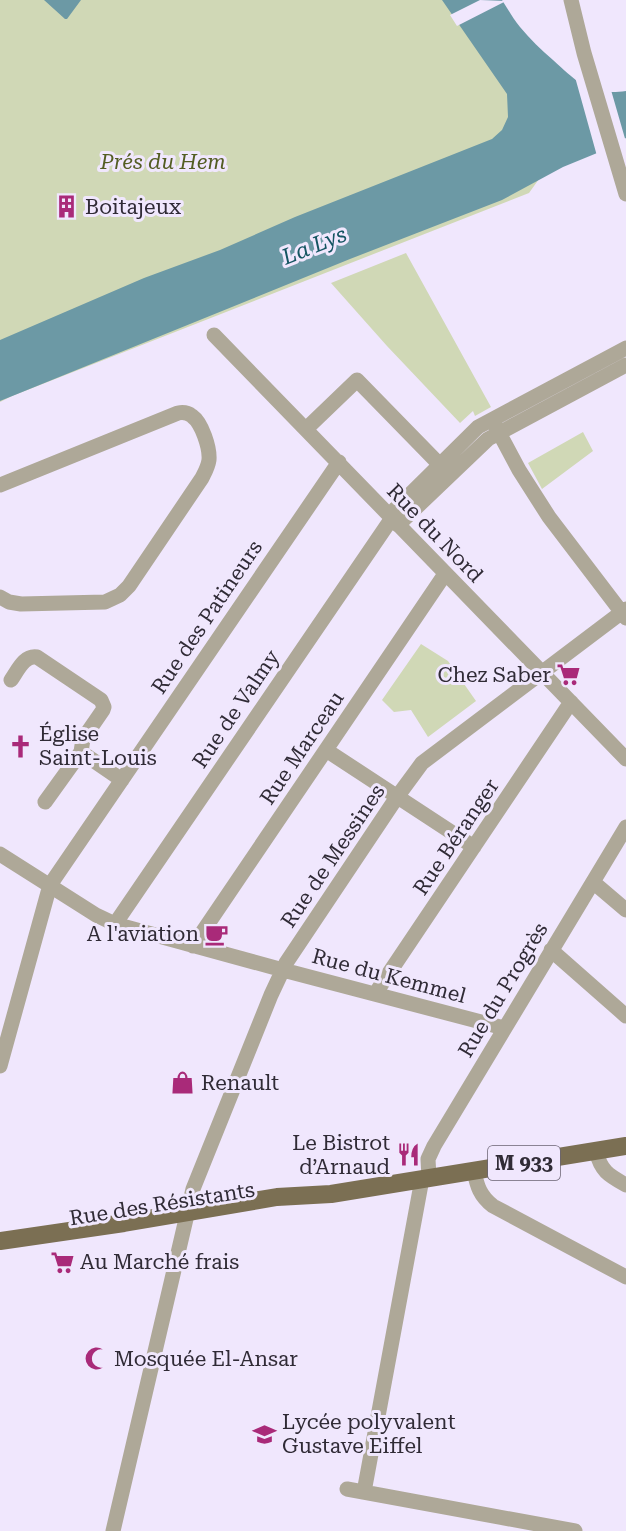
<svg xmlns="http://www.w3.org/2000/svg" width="626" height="1531" viewBox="0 0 626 1531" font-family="'Roboto Serif',serif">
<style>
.green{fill:#d0d8b6}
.water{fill:#6c99a5}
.pier{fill:#f0e7fd}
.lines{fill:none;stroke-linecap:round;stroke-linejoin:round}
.minor{stroke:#aea898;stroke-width:15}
.major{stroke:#7b6f53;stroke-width:18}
.labels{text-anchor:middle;stroke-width:6;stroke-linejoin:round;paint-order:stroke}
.shield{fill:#f0e7fd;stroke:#6a6372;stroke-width:1.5}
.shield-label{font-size:20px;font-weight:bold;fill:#302b36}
.park-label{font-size:21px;font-style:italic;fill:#535d23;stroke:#f0e7fd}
.poi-label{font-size:21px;fill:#302b36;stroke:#f0e7fd;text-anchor:start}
.street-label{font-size:21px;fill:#302b36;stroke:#f0e7fd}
.water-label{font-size:22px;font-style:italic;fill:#155562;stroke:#f0e7fd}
</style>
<rect width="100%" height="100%" fill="#f0e7fd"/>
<!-- green -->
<path class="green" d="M 0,0 L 473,0 L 549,165 L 529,193 L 12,396 L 0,402 Z
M 406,253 L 491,407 L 475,416 L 473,411 L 460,423 L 387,346 L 331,283 Z
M 583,432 L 593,451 L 542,489 L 528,463 Z
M 421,644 L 448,661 L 476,701 L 428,737 L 411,710 L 394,712 L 382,700 Z"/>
<!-- water -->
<path class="water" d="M 44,0 L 81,0 L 67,19 L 65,19 Z
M 442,0 L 502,0 C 508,9 513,19 520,27 C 530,39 541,50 553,60 C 577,82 590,96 626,91 L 626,138 L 602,151 L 563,167 L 502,200 L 350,259 L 0,401 L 0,340 L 144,278 L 220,250 L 295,217 L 492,139 L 502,130 L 508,117 L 507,94 Z"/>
<!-- pier -->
<path class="pier" d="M 480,0 L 506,1 L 457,26 L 450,15 Z
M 575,77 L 590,85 L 611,90 L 626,142 L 597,156 Z"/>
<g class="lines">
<!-- minor -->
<path class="minor" d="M 571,0 L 584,53 L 626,194
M 214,335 L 626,759
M 495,425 L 519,470 L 549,517 L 626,618
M 306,429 L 357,380 L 440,465
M 0,485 L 178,413 C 183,412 187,412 192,416 C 202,423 210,448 209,460 C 208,467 205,472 202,478 L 129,586 L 120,595 L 105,602 L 21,604 L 9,602 L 0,597
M 389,515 L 478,427 L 626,348
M 398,525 L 488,439 L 626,365
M 11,680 C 18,670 24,655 37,657 L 101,700 L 104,707 L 103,710 L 83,739 L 81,752
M 326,750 L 474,847
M 45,802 L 81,752 L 122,780
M 0,854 L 96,915 L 115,924 L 283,970 L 504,1028
M 593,882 L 626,910
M 115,924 L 392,518
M 193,946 L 445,574
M 551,950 L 626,1016
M 375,994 L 571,702
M 0,1066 L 50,885 L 339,462
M 596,1151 C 601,1171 608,1175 626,1185
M 474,1171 C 477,1186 480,1196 493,1206 L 626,1277
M 429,1178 L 428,1159 L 434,1146 L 626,827
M 347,1489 L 575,1531
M 364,1492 L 422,1179
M 113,1531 L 193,1189 L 271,995 L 286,963 L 397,797 L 422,763 L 626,609"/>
<!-- major -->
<path class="major" d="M 0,1241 L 124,1223 L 277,1197 L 331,1194 L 626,1146"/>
</g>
<!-- icons -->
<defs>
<symbol id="building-bare" viewBox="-9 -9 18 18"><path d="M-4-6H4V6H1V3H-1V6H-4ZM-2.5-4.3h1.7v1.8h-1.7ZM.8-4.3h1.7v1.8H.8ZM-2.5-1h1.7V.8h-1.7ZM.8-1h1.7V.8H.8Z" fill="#a92a79" stroke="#f0e7fd" stroke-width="2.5" paint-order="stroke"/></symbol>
<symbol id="supermarket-bare" viewBox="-9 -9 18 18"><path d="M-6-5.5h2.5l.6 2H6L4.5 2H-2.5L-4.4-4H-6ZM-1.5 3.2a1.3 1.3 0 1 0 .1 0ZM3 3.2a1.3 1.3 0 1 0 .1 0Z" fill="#a92a79" stroke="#f0e7fd" stroke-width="2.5" paint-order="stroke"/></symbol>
<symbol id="church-bare" viewBox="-9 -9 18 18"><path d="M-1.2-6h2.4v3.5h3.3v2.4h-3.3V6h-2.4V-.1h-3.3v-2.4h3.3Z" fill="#a92a79" stroke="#f0e7fd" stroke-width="2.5" paint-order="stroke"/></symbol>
<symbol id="cafe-bare" viewBox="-9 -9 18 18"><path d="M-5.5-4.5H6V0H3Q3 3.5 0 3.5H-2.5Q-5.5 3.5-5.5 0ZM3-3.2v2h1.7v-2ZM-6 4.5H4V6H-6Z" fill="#a92a79" stroke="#f0e7fd" stroke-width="2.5" paint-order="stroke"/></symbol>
<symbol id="shop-bare" viewBox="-9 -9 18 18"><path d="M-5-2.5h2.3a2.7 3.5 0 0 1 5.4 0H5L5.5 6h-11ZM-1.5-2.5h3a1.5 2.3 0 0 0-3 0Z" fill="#a92a79" stroke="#f0e7fd" stroke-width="2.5" paint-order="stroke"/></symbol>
<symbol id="restaurant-bare" viewBox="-9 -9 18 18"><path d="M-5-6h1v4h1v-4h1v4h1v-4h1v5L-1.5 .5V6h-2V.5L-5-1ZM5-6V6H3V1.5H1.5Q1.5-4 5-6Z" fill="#a92a79" stroke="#f0e7fd" stroke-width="2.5" paint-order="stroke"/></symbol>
<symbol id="mosque-bare" viewBox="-9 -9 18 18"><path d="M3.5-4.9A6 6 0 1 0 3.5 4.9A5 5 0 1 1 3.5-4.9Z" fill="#a92a79" stroke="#f0e7fd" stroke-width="2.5" paint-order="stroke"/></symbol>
<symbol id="school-bare" viewBox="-9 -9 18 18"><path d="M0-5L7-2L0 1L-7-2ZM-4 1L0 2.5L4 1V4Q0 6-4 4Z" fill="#a92a79" stroke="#f0e7fd" stroke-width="2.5" paint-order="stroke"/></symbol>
</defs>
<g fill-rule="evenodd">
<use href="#building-bare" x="50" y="190" width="33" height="33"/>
<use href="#supermarket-bare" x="552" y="658" width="33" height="33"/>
<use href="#church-bare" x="4" y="730" width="33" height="33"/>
<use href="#cafe-bare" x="200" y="918" width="33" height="33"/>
<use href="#shop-bare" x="166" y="1066" width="33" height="33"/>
<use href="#restaurant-bare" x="392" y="1138" width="33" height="33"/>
<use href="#supermarket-bare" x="46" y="1246" width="33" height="33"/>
<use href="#mosque-bare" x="80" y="1342" width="33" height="33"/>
<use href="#school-bare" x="248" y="1418" width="33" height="33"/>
</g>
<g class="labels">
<!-- shield labels -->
<rect class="shield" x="488" y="1146" width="72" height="34" rx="4.5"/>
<g class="shield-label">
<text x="524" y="1170">M 933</text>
</g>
<!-- park labels -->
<g class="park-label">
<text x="163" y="169">Prés du Hem</text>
</g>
<!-- poi labels -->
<g class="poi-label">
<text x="85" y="214">Boitajeux</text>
<text x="551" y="682" text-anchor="end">Chez Saber</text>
<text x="39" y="741">Église<tspan x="39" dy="24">Saint-Louis</tspan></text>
<text x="199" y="941" text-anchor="end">A l'aviation</text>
<text x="201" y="1090">Renault</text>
<text x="390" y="1150" text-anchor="end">Le Bistrot<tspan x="390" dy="24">d’Arnaud</tspan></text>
<text x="80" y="1269">Au Marché frais</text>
<text x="114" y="1366">Mosquée El-Ansar</text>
<text x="282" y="1429">Lycée polyvalent<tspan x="282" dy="24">Gustave Eiffel</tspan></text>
</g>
<!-- street labels -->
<g class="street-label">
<text transform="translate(435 533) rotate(46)" y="7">Rue du Nord</text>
<text transform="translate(207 617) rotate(-56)" y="7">Rue des Patineurs</text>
<text transform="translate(236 709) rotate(-56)" y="7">Rue de Valmy</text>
<text transform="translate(302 748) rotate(-56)" y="7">Rue Marceau</text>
<text transform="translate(456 837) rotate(-56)" y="7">Rue Béranger</text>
<text transform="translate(333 856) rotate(-56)" y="7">Rue de Messines</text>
<text transform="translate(389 976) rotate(15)" y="7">Rue du Kemmel</text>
<text transform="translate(503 990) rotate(-59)" y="7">Rue du Progrès</text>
<text transform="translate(162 1204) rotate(-9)" y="7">Rue des Résistants</text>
</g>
<!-- water labels -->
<g class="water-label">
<text transform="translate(314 245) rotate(-22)" y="8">La Lys</text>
</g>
</g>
</svg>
